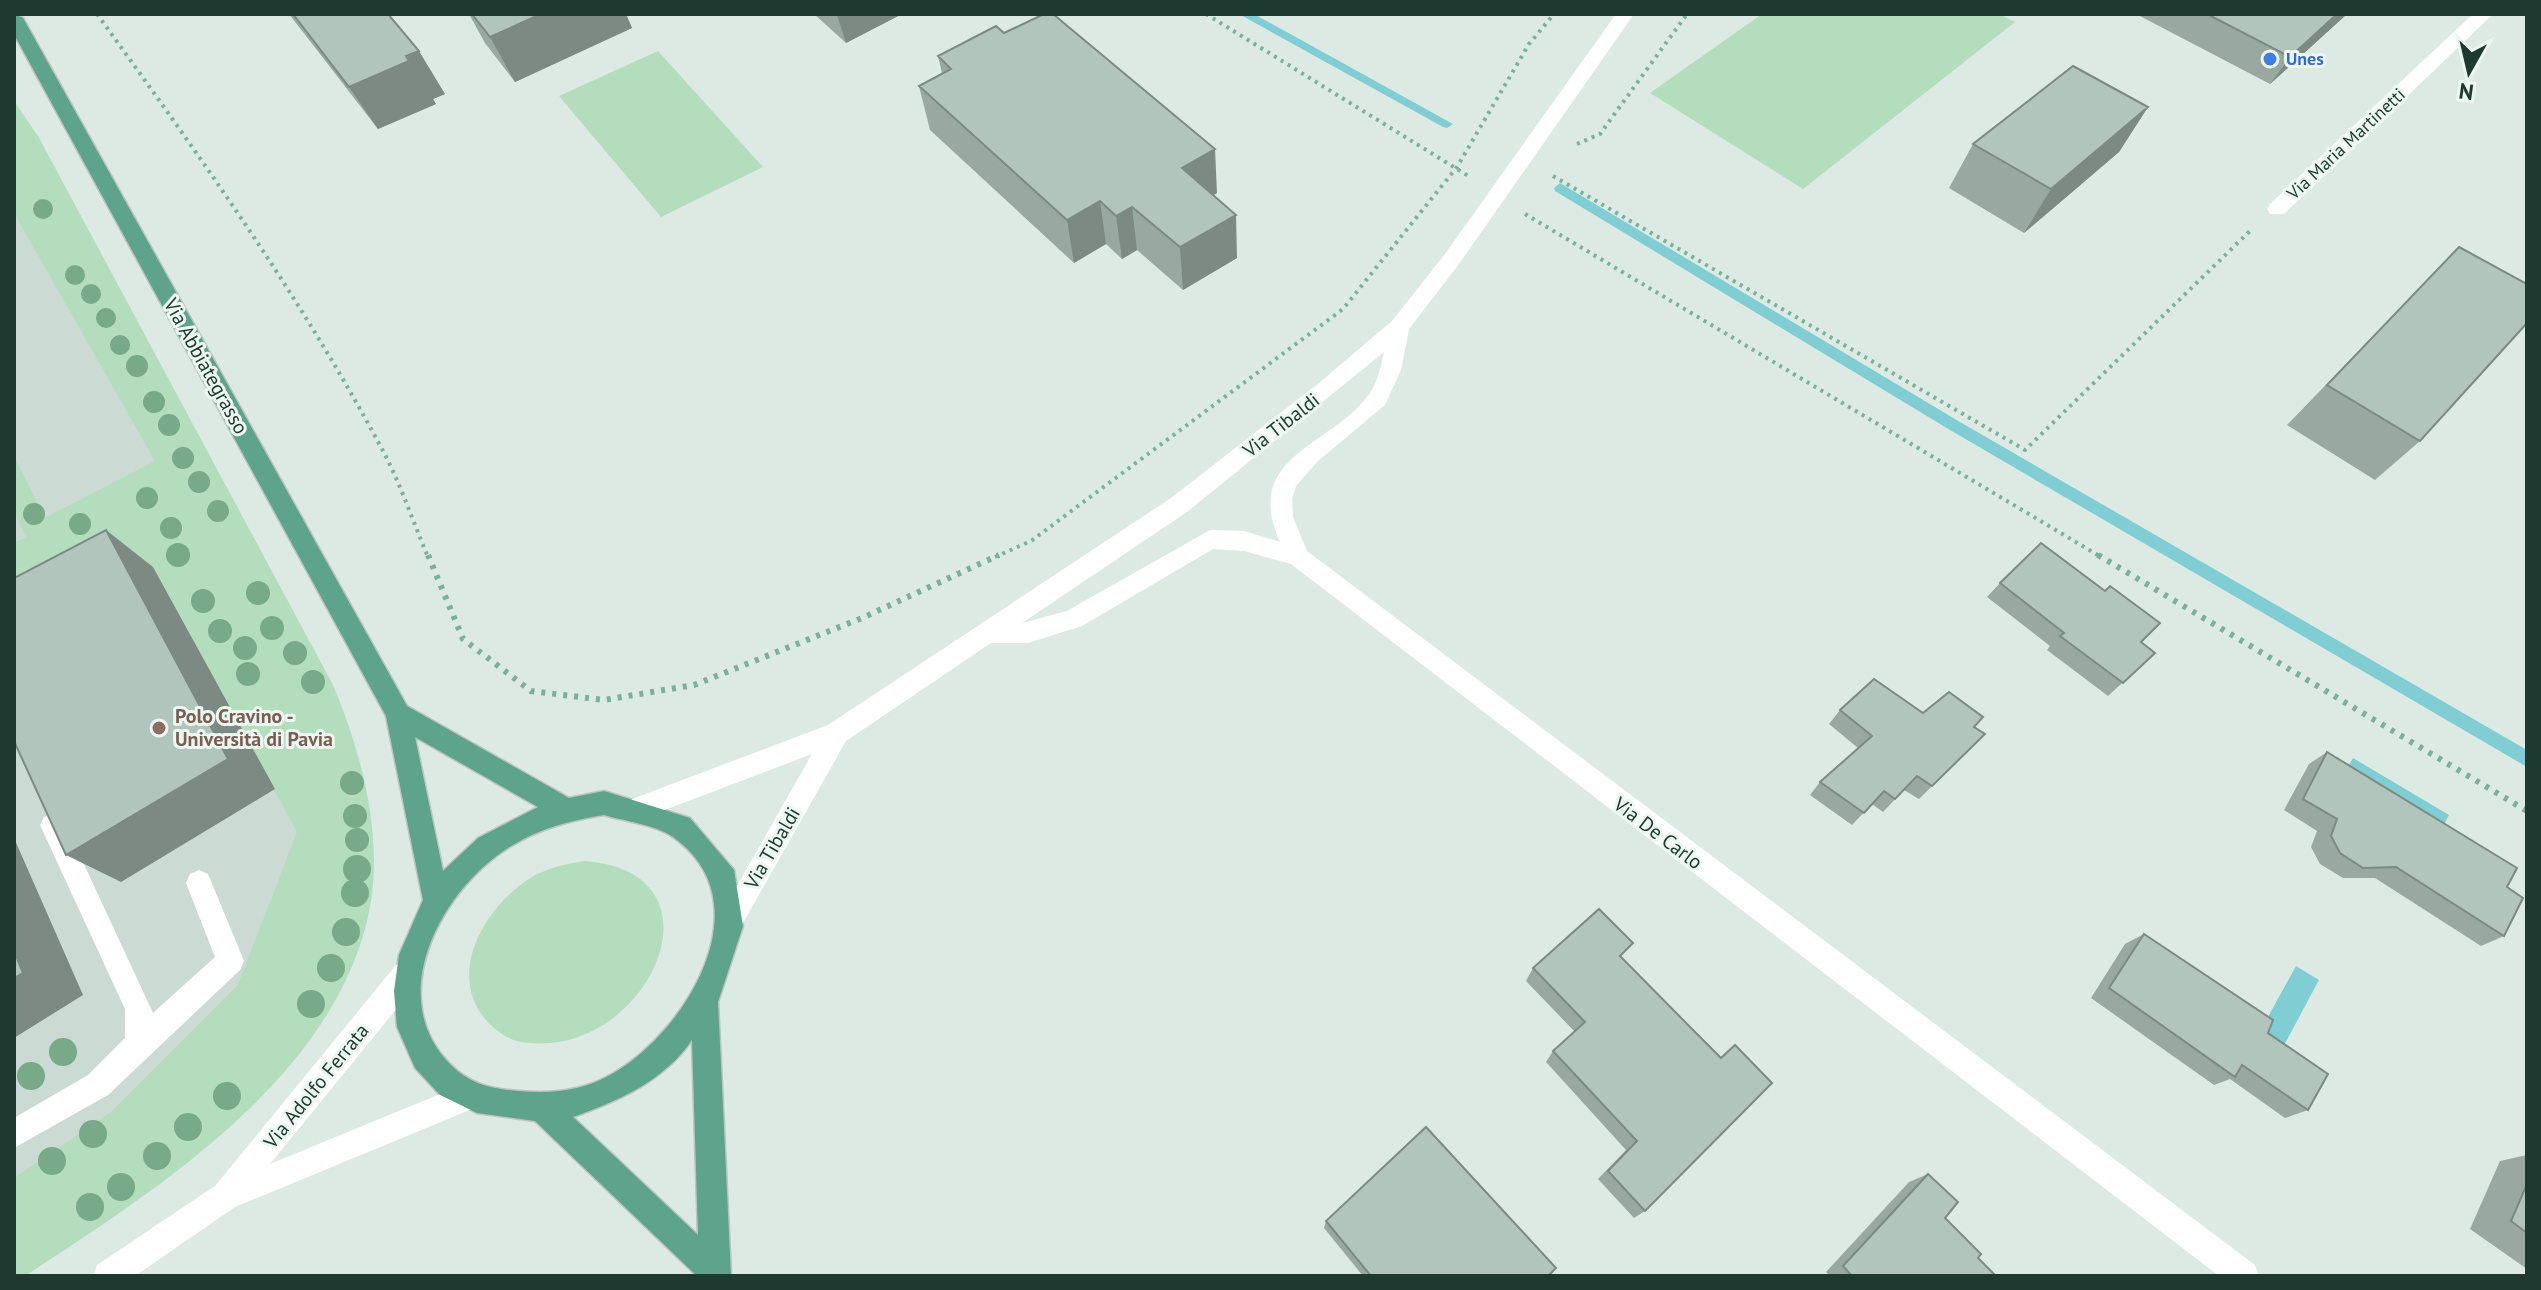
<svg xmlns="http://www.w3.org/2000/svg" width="2541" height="1290" viewBox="0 0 2541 1290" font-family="'PT Sans',sans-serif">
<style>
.built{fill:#cbdad2}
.green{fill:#b3ddbc}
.water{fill:#80cdd4}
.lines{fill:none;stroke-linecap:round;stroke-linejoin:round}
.stream{fill:#80cdd4;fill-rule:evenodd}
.major-casing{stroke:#bcc4c1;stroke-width:3}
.path-far1{stroke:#7bb09b;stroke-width:4;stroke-dasharray:3 5;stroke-linecap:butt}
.path{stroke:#7bb09b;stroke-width:6;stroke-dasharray:4 7;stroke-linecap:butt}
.minor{fill:#fff;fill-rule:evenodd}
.major{fill:#5ea38c;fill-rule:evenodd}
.tree{fill:#78a988}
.wall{fill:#99a9a2}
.shaded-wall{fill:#7d8a84}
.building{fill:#b2c5bc;stroke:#7d8a84;stroke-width:2}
.shop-dot{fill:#3f7fe0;stroke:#edf7f1;stroke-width:3}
.education-dot{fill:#8d6e63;stroke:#edf7f1;stroke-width:3}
.labels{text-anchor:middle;stroke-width:6;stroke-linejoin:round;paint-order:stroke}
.far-shop-label{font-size:18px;font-weight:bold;fill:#366cbe;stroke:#edf7f1;text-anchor:start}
.far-street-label{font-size:18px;fill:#1e3a30;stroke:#edf7f1}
.street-label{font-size:20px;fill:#1e3a30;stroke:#edf7f1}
.education-label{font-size:20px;font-weight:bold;fill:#785e54;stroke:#edf7f1;text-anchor:start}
</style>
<rect width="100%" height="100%" fill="#ddeae3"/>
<!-- built -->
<path class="built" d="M 14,195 L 297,708 L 309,931 L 14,1228 Z"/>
<!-- green -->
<path class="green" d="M 1762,14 L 1999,14 L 2015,22 L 1803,189 L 1650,93 Z
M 658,51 L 763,167 L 661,217 L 559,96 Z
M 14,101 L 38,136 L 333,685 C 363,756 386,845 367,921 C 328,1082 154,1191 25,1276 L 14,1276 L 14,1178 L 111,1112 L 238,985 L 297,832 L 153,567 L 14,641 L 14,543 L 26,537 L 14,512 L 14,456 L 45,518 L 155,461 L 14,213 Z
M 584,861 C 735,871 646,1062 522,1042 C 508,1040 495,1030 486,1020 C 445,973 486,905 532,877 C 548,868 566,864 584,861 Z"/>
<!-- water -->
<path class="water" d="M 2353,758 L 2449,815 L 2441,831 L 2344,774 Z
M 2296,966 L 2319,980 L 2281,1051 L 2258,1035 Z"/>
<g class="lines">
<!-- stream -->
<path class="stream" d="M 1239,14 L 1254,14 L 1453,124 L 1447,128 L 1443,127 Z
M 1560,183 L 1960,422 L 2527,750 L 2527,767 L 1950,430 L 1555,191 L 1554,188 Z"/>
<defs>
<path id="major" d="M 14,14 L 23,18 L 407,706 L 569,798 L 604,791 L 690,818 L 734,870 L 743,926 L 718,1002 L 731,1276 L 697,1276 L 535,1121 L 477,1113 L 440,1095 L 415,1068 L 397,1027 L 394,991 L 399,955 L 423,900 L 386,716 L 14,34 ZM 415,737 L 538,807 L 478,838 L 443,871 ZM 604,815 C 624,821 656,825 673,837 C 765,902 687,1031 612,1074 C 583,1091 551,1094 519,1091 C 491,1089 469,1084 449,1063 C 383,995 444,885 513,845 C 541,828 572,820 604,815 ZM 692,1040 L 698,1235 L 573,1117 C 618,1101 664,1081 692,1040 Z"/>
</defs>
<!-- major casing -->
<use href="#major" class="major-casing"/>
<!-- path-far1 -->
<path class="path-far1" d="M 97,14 C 199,155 301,297 383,451 C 401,485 413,522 428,557
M 1206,14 L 1470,177
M 1577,144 L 1600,134 L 1687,14
M 1553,176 L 2025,450 L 2251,230
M 1525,214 L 2101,557
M 995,557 L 1031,541 L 1343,309 L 1457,167 L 1529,44 L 1554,14"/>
<!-- path -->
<path class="path" d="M 428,555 L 463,639 L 531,691 L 604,700 L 694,685 L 862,618 L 999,555
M 2098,555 L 2527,811"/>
<!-- minor -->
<path class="minor" d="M 1616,14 L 1634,14 L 1459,264 L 1409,329 L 1401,370 L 1385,405 L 1318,461 L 1296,486 L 1292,499 L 1293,517 L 1307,551 L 2255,1265 L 2259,1276 L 2219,1276 L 1291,564 L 1244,551 L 1213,549 L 1082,626 L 1028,643 L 991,643 L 846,741 L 739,930 L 730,934 L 721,930 L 717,921 L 812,754 L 641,819 L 632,815 L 628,807 L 632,799 L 828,725 L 1171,498 L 1319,383 L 1392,321 L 1445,254 ZM 1384,352 C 1381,366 1378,381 1370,393 C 1332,447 1241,455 1280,542 L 1244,531 L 1210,530 L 1067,611 L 1022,623 L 1187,512 Z
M 2473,14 L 2493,14 L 2284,214 L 2270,214 L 2267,209 L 2270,204 Z
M 53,813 L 62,817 L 153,1013 L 215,957 L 186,883 L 190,874 L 199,870 L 208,874 L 244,961 L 240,970 L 108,1095 L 14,1148 L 14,1118 L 88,1075 L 125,1038 L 125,1009 L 40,825 L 44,817 Z
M 406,962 L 416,965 L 420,975 L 416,985 L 270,1164 L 467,1083 L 477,1087 L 481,1097 L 477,1107 L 235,1207 L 135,1276 L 93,1276 L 97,1265 L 215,1186 L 396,965 Z"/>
<!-- major -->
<use href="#major" class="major"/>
</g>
<!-- trees -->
<g class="tree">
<circle cx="43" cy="209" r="10"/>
<circle cx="75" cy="275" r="10"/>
<circle cx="91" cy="294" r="10"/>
<circle cx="106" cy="318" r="10"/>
<circle cx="120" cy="345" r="10"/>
<circle cx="137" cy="366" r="11"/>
<circle cx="154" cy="402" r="11"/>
<circle cx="169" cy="425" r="11"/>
<circle cx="183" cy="458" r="11"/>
<circle cx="199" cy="482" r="11"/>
<circle cx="147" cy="498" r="11"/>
<circle cx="218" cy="511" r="11"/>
<circle cx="34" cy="514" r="11"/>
<circle cx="80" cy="524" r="11"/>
<circle cx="171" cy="528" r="11"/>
<circle cx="178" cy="555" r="12"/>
<circle cx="258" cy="593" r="12"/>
<circle cx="203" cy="601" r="12"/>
<circle cx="272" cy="628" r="12"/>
<circle cx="220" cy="631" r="12"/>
<circle cx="245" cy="648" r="12"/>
<circle cx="295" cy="653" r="12"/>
<circle cx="248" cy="674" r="12"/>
<circle cx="313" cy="682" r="12"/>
<circle cx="352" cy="783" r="12"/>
<circle cx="355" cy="816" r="12"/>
<circle cx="357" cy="840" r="12"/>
<circle cx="357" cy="869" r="14"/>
<circle cx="355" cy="893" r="14"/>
<circle cx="346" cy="932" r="14"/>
<circle cx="331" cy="968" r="14"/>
<circle cx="311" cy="1004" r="14"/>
<circle cx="63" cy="1052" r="14"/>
<circle cx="31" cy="1076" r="14"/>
<circle cx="227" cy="1096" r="14"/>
<circle cx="188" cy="1127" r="14"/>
<circle cx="93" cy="1134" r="14"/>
<circle cx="157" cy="1156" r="14"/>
<circle cx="52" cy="1161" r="14"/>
<circle cx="121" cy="1187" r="14"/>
<circle cx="90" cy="1207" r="14"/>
</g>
<!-- wall -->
<path class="wall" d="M 289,14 L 388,14 L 445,94 L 433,99 L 436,104 L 378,129 Z
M 469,14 L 626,14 L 632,28 L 515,82 L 485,43 Z
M 814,14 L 902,14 L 846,43 Z
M 2136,14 L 2347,14 L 2270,84 Z
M 1004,33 L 1217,193 L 1213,195 L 1237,258 L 1183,290 L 1137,250 L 1122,259 L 1106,244 L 1074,263 L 930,130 L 919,86 L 942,73 L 938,56 Z
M 2148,107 L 2119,152 L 2024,233 L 1949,188 L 1973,144 Z
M 2459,247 L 2420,441 L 2375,480 L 2287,425 Z
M 2000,583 L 2141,642 L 2155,653 L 2108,696 L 2047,650 L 2050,646 L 1987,597 Z
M 1840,710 L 1923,713 L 1974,727 L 1985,734 L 1919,799 L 1904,790 L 1883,812 L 1872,804 L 1852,825 L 1810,795 L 1820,782 L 1858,748 L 1829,724 Z
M 2327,752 L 2507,887 L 2504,936 L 2481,946 L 2375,878 L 2343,878 L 2320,864 L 2311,847 L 2317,831 L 2284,810 L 2309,764 Z
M 2144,934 L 2268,1033 L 2308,1110 L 2285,1118 L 2230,1079 L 2214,1085 L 2091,998 L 2125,944 Z
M 1622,958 L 1720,1058 L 1735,1045 L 1645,1211 L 1634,1218 L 1598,1179 L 1626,1150 L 1546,1062 L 1553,1051 L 1575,1032 L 1526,981 L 1533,968 Z
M 2527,1155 L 2527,1269 L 2470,1229 L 2500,1161 Z
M 1928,1174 L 1945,1218 L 1978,1258 L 1996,1276 L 1830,1276 L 1826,1272 L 1909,1182 Z
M 1326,1221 L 1548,1276 L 1363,1276 L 1324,1228 Z"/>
<!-- shaded-wall -->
<path class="shaded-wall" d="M 541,14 L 626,14 L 632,28 L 515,82 L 490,37 Z
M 839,14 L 902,14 L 846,43 L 837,15 Z
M 2337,14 L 2347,14 L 2270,84 L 2290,57 Z
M 419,51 L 445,94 L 433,99 L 436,104 L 378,129 L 349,87 Z
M 2148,107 L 2119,152 L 2024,233 L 2051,189 Z
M 1215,149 L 1217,193 L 1185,212 L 1182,168 Z
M 1100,201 L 1106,244 L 1074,263 L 1067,220 Z
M 1132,207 L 1137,250 L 1122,259 L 1116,216 Z
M 1236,215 L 1237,258 L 1183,290 L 1180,247 Z
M 106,530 L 153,567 L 275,789 L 121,882 L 66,855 Z
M 14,838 L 83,995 L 14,1038 Z"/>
<!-- building -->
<path class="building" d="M 293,14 L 388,14 L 419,51 L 406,56 L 409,61 L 349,87 Z
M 472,14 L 541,14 L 490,37 Z
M 1044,14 L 1053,14 L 1215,149 L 1182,168 L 1236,215 L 1180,247 L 1132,207 L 1116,216 L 1100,201 L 1067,220 L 919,86 L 951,69 L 938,56 L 996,26 L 1004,33 Z
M 2207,14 L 2337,14 L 2290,57 Z
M 2073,66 L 2148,107 L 2051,189 L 1973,144 Z
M 2459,247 L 2527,284 L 2527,323 L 2420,441 L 2327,385 Z
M 106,530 L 228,759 L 66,855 L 14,741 L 14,578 Z
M 2041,543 L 2105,591 L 2110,586 L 2160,623 L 2141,642 L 2155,653 L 2123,683 L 2060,636 L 2064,633 L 2000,583 Z
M 1874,679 L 1923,713 L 1949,692 L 1983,717 L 1974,727 L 1985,734 L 1932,786 L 1917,776 L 1895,799 L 1884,791 L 1864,813 L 1820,782 L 1872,736 L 1840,710 Z
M 2327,752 L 2517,868 L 2507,887 L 2523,898 L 2504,936 L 2396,867 L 2363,868 L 2340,853 L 2331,836 L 2337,819 L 2303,799 Z
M 1599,909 L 1633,943 L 1620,956 L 1695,1032 L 1721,1058 L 1735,1045 L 1772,1083 L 1645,1211 L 1608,1171 L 1637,1141 L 1553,1051 L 1585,1022 L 1533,968 Z
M 2144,934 L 2273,1020 L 2268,1033 L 2328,1074 L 2308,1110 L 2242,1065 L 2235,1077 L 2109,988 Z
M 14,951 L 23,973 L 14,978 Z
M 1426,1127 L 1556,1268 L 1548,1276 L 1371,1276 L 1326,1221 Z
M 1928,1174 L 1958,1202 L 1945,1218 L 1981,1254 L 1978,1258 L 1996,1276 L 1852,1276 L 1843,1266 Z
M 2527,1184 L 2527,1233 L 2511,1221 Z"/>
<!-- markers -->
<circle class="shop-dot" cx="2270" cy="59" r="8"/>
<circle class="education-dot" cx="159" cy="728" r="8"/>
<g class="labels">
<!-- far-shop labels -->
<g class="far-shop-label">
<text x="2286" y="65">Unes</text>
</g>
<!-- far-street labels -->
<g class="far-street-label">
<text transform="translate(2346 144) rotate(-43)" y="6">Via Maria Martinetti</text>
</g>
<!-- street labels -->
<g class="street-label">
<text transform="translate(206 366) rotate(61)" y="7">Via Abbiategrasso</text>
<text transform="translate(1281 425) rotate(-38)" y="7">Via Tibaldi</text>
<text transform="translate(1658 833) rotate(37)" y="7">Via De Carlo</text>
<text transform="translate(772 848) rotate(-60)" y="7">Via Tibaldi</text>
<text transform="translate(316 1086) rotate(-51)" y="7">Via Adolfo Ferrata</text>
</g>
<!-- education labels -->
<g class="education-label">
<text x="175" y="723">Polo Cravino -<tspan x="175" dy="23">Università di Pavia</tspan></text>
</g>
</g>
<!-- border -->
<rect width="2541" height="1290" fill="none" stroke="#1e3a30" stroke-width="32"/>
<!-- north arrow -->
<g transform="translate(2469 72) rotate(188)" stroke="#edf7f1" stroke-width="6" paint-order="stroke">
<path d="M0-6L14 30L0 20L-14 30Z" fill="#1e3a30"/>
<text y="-12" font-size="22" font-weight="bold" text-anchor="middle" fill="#1e3a30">N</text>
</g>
</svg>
